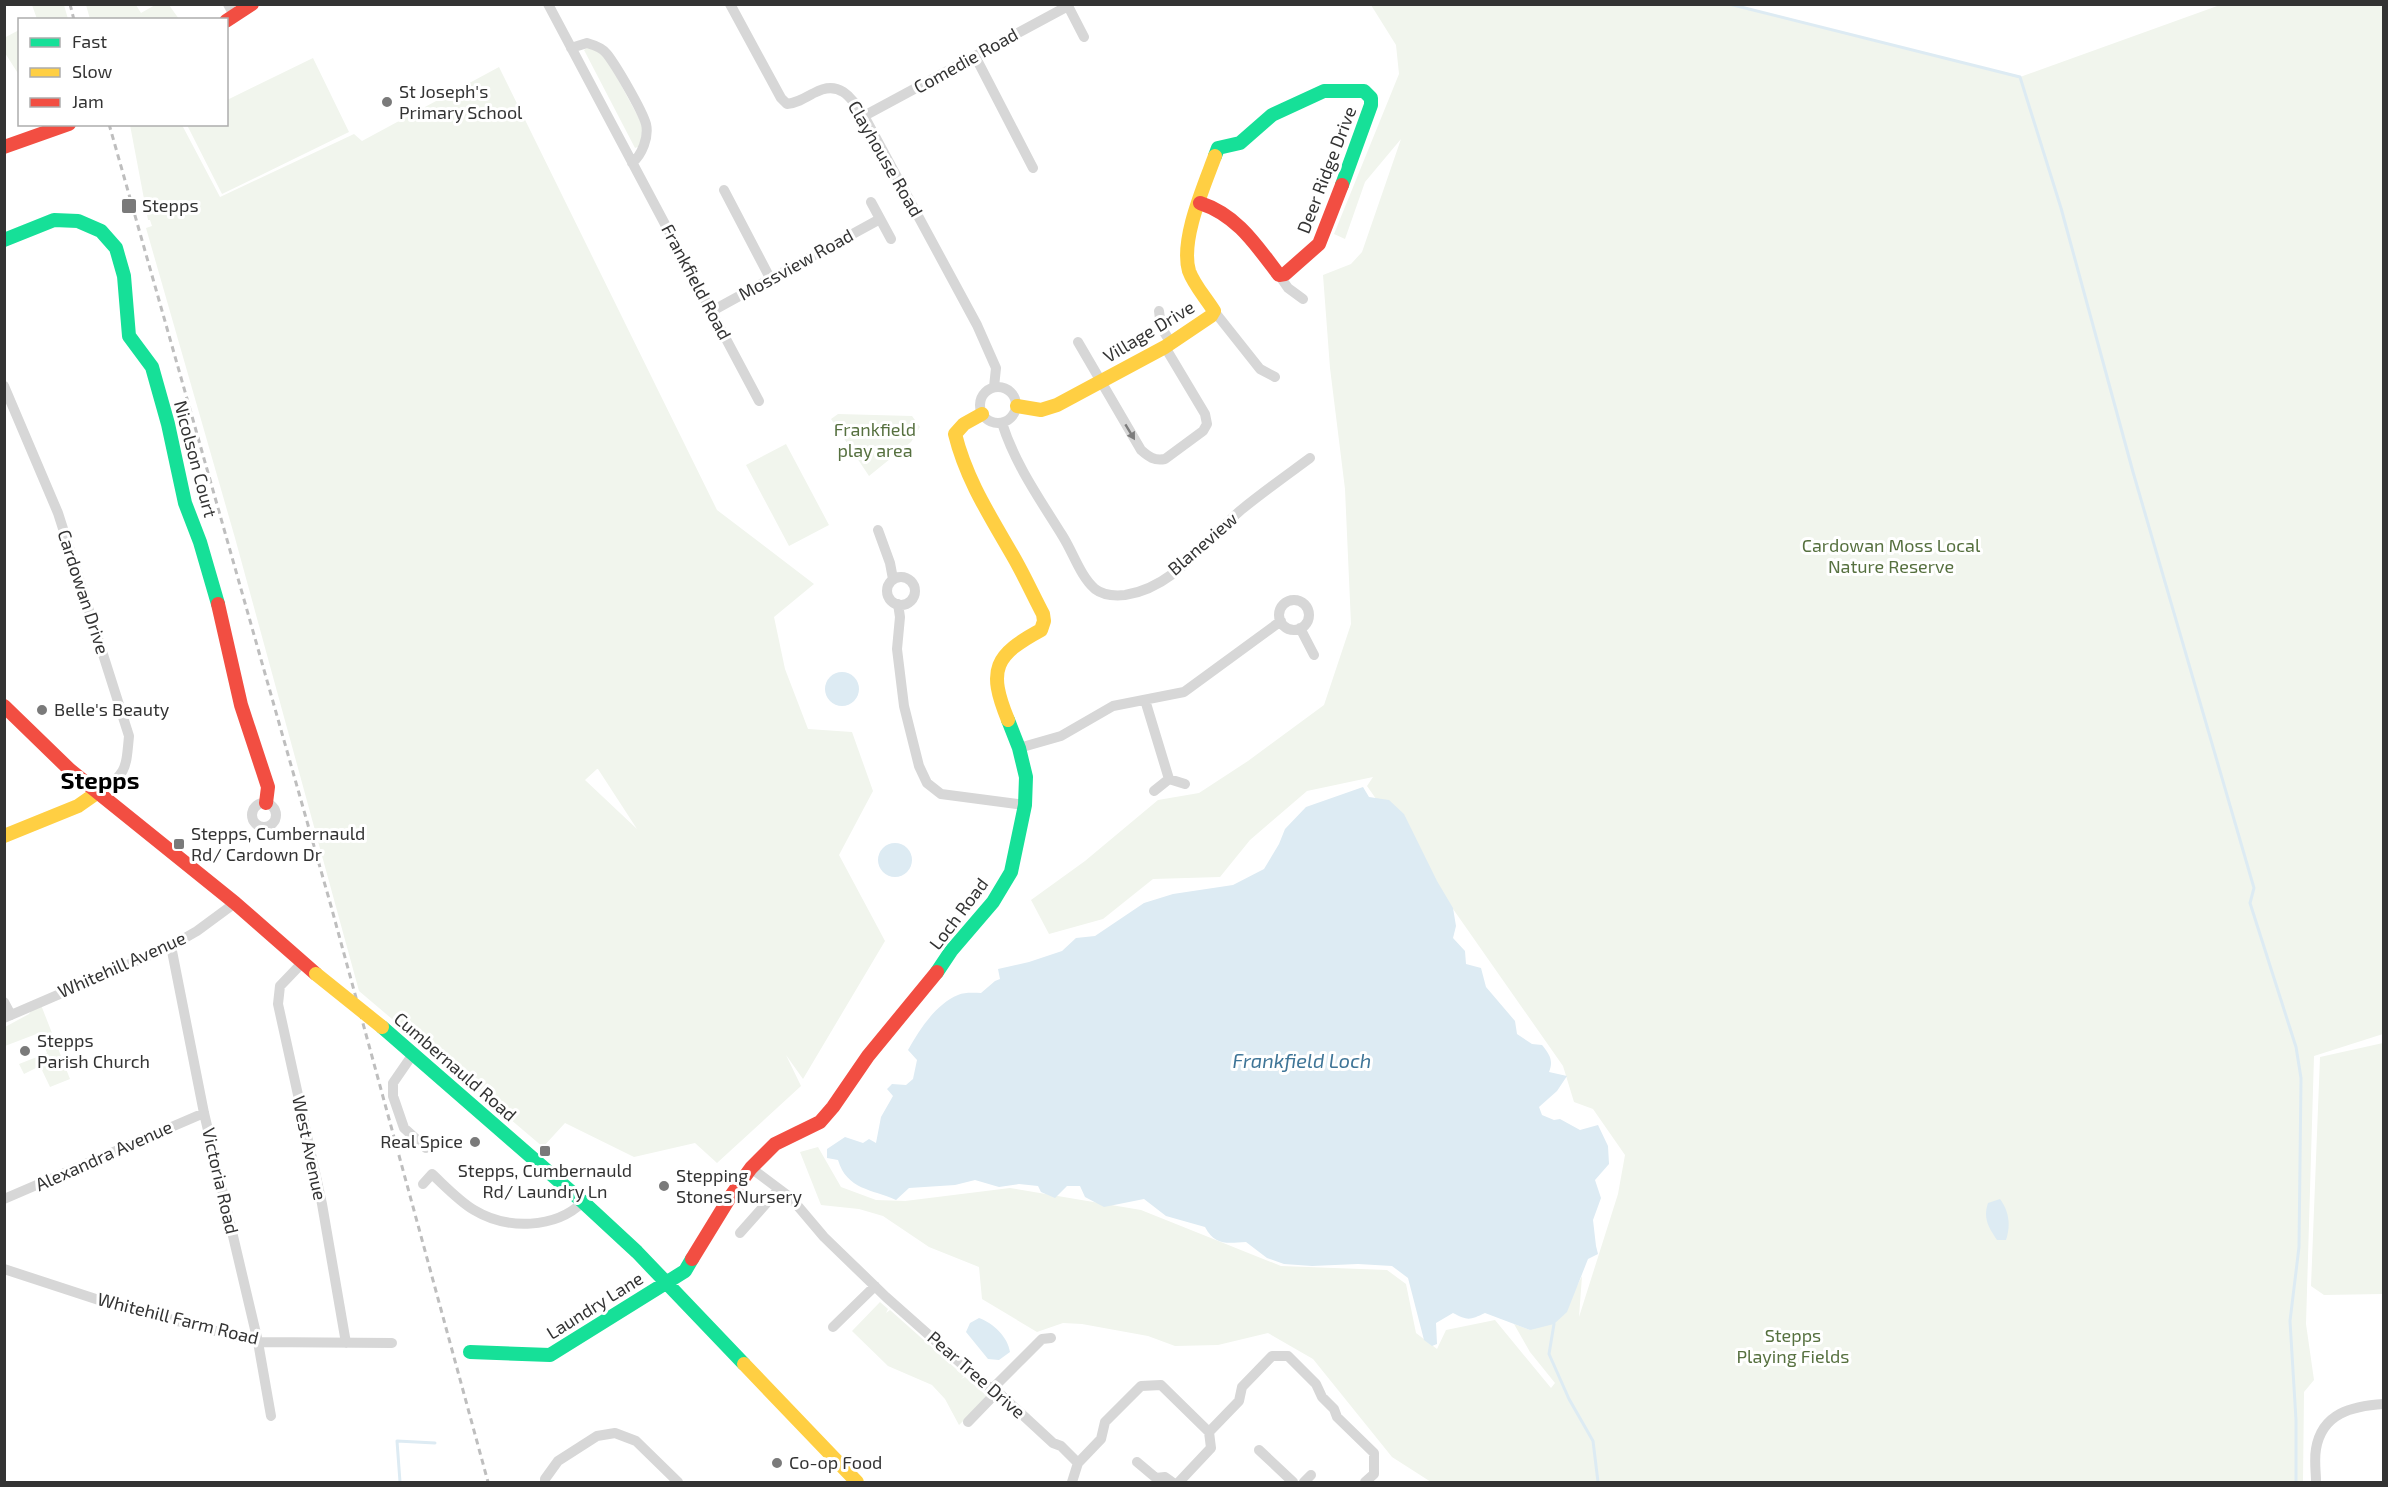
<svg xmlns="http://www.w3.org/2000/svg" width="2388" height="1487" viewBox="0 0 2388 1487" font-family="'Exo 2',sans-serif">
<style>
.green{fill:#f1f5ed;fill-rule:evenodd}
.water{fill:#ddebf3}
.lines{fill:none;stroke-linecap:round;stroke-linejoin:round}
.stream{stroke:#ddebf3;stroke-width:3}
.street{stroke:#d7d7d7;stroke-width:10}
.fast{stroke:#16e098;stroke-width:14}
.slow{stroke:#ffcf43;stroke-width:14}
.jam{stroke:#f24e42;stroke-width:14}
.rail{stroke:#bebebe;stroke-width:3;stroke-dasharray:6 4.5;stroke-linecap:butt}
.slow-bridge{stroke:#ffcf43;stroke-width:14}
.oneway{fill:#7d7d7d}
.poi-dot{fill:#7a7a7a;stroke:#fff;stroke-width:2}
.labels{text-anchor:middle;stroke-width:6;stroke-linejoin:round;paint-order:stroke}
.street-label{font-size:18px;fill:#333;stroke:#fff}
.poi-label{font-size:18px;fill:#333;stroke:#fff;text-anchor:start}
.park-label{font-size:18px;fill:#56703f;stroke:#fff}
.water-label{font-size:20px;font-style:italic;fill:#3f7597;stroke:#fff}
.district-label{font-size:24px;font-weight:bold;fill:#000;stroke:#fff}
</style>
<rect width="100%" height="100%" fill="#fff"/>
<!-- green -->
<path class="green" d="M 32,5 L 64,5 L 68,19 L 37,19 Z
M 86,5 L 136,5 L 141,13 L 155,5 L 169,5 L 179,19 L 90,19 Z
M 1371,5 L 1729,5 L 2020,77 L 2220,5 L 2383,5 L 2383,1034 L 2314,1056 L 2306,1324 L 2314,1380 L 2304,1392 L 2303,1482 L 1431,1482 L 1392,1457 L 1313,1359 L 1268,1333 L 1218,1345 L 1175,1346 L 1148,1336 L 1082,1324 L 1063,1323 L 1037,1332 L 982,1299 L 979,1267 L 929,1247 L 883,1216 L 859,1209 L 821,1205 L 800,1152 L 818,1147 L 841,1187 L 876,1200 L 905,1201 L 1010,1188 L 1141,1210 L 1281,1266 L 1387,1270 L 1406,1284 L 1416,1333 L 1437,1349 L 1446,1330 L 1495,1320 L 1551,1388 L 1555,1383 L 1530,1352 L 1514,1324 L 1530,1330 L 1577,1286 L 1582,1276 L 1579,1317 L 1618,1194 L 1625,1155 L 1593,1109 L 1574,1102 L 1563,1066 L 1367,786 L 1373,777 L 1307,791 L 1250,840 L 1220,877 L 1153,879 L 1103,919 L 1049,934 L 1031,900 L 1085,861 L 1158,800 L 1199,793 L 1248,761 L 1324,705 L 1351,624 L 1345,489 L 1330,368 L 1323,275 L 1351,264 L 1362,252 L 1401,139 L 1365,182 L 1345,239 L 1334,234 L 1399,74 L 1396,45 Z
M 19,30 L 20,74 L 19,75 L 5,53 L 4,38 Z
M 587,48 L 592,48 L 606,57 L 643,126 L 640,146 L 635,148 L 584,50 Z
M 313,58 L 349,132 L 222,194 L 187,125 L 226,124 L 227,100 Z
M 499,67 L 717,510 L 814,584 L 774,617 L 785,669 L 808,729 L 852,732 L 873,791 L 839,855 L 885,941 L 803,1079 L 786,1055 L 801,1086 L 717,1163 L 695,1143 L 634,1157 L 565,1123 L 543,1147 L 359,991 L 235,538 L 146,228 L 152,226 L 150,220 L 148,220 L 130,125 L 182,125 L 220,197 L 354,134 L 362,141 ZM 597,769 L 598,769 L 637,829 L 585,780 Z
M 838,414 L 912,416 L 920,427 L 911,442 L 869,476 L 831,419 Z
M 786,444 L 829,525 L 789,546 L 746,465 Z
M 41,1005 L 70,1079 L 50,1087 L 40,1066 L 24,1074 L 19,1064 L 47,1053 L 39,1033 L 5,1046 L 5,1027 L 29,1014 L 33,1008 Z
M 2383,1043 L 2383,1294 L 2324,1295 L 2311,1286 L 2320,1057 Z
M 880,1302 L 888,1309 L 886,1313 L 890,1310 L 964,1376 L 961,1379 L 965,1377 L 988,1397 L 959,1425 L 945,1399 L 932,1385 L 888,1366 L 852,1331 Z"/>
<!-- water -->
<path class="water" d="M825 689a17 17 0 1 1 34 0a17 17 0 1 1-34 0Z
M 1363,787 L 1369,797 L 1389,800 L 1404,814 L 1437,881 L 1453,908 L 1456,926 L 1453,938 L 1465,951 L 1466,964 L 1481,968 L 1486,987 L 1515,1021 L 1517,1034 L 1532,1044 L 1542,1045 C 1549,1054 1554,1060 1549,1072 L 1567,1076 L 1557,1091 L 1539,1107 L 1542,1115 L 1554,1120 L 1560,1119 L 1580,1130 L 1598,1125 L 1608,1146 L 1609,1164 L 1595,1180 L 1601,1198 L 1593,1220 L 1596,1246 L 1598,1254 L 1588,1259 L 1567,1312 L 1554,1324 L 1530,1330 L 1485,1313 C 1470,1320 1468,1321 1453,1313 L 1436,1323 L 1437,1344 L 1432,1346 L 1424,1340 L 1408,1278 L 1392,1266 L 1358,1264 L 1312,1266 L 1284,1264 L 1267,1258 L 1246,1242 C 1227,1243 1215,1246 1205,1227 L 1166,1216 L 1144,1199 L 1104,1207 L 1085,1197 L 1080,1186 L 1067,1186 L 1055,1198 L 1041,1192 L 1038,1186 L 1019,1184 L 999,1187 L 975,1180 L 955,1185 L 909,1188 L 896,1200 C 872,1189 847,1190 838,1160 L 827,1158 L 827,1149 L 845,1137 L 863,1143 L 869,1139 L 876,1143 L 881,1117 L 893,1096 L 887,1089 L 892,1084 L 906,1085 L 913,1079 L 917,1060 L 908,1050 C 919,1030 936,1004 958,995 C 965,992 974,993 981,993 L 995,981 L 1000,979 L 998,969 L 1029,962 L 1062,951 L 1076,938 L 1095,936 L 1144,903 L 1173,894 L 1233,885 L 1264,869 L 1279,844 L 1285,829 L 1306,807 Z
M878 860a17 17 0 1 1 34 0a17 17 0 1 1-34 0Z
M 2000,1199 C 2009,1211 2011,1225 2006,1240 L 1997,1240 C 1988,1227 1983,1218 1988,1203 Z
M 979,1318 C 993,1323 1008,1337 1010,1352 L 999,1360 L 988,1359 L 966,1332 L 970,1323 Z"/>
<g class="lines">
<!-- stream -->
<path class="stream" d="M 1729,4 L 2020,77 L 2061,208 L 2133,472 L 2254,888 L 2250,903 L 2296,1047 L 2301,1078 L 2299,1247 L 2290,1321 L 2296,1420 L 2296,1482
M 1554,1324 L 1549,1354 L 1569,1399 L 1593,1441 L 1598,1482
M 400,1482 L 397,1441 L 435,1443"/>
<!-- street -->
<path class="street" d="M 228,4 L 234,15
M 548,4 L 759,401
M 730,4 L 781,98 L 787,104 C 797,103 805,98 814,93 C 839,79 851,97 864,116 L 977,325 L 996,368 L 994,387
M 1067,4 L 1084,37
M 571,48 L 587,43 C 594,45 603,48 607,54 C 617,67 642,110 646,124 C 649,137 642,155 632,163
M 975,56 L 1033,168
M 864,116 L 1068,6
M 724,190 L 770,278
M 871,202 L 891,239
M 1279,275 L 1288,288 L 1303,299
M 712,311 L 880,219
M 1159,311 L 1161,327 L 1171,343
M 1214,311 L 1260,369 L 1275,377
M 1078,342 L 1141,450 C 1149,457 1154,461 1165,459 L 1203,431 L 1207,424 L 1205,414 L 1165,347
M 4,386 L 58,513 L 129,736 C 126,768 127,775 98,792
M980 405a18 18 0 1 1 36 0a18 18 0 1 1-36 0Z
M 1002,423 C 1015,464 1039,498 1062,535 C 1073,552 1080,576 1095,589 C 1104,596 1115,596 1125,595 C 1174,588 1206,540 1241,510 C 1263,492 1287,475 1310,458
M 878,530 L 890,563 L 893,579
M887 591a14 14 0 1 1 28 0a14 14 0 1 1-28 0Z
M1279 615a15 15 0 1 1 30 0a15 15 0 1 1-30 0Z
M 898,604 L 900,617 L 897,649 L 904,706 L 919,766 L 927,783 L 941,794 L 1025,805
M 1300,628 L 1314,655
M 1145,700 L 1169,779
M 1019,748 L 1061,736 L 1113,706 L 1184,692 L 1281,621
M 1154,791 L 1169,779 L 1185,784
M252 815a12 12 0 1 1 24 0a12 12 0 1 1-24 0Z
M 171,946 L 204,1113 L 258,1342 L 271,1416
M 303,962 L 280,986 L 278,1004 L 322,1204 L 346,1343
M 4,1002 L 11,1015
M 4,1018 L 171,946 L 197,931 L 235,903
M 413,1054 L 393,1083 L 393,1096 L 404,1128 L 426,1148
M 751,1168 L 791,1198 L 824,1237 L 886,1297 L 983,1383 L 1002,1396 L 1053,1443 L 1061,1446 L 1078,1463
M 423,1184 L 432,1174 C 445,1186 459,1201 474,1210 C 507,1230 555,1229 583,1202
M 4,1199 L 204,1113
M 740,1233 L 779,1189
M 4,1269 L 108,1303 L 258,1342 L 392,1343
M 833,1327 L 875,1286
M 992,1389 L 1042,1339 L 1051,1338
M 968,1422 L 997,1392
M 1209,1432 L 1239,1401 L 1242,1387 L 1272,1356 L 1288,1356 L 1316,1384 L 1322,1397 L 1334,1409 L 1337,1417 L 1374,1453 L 1374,1474 L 1365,1482
M 1259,1450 L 1293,1482
M 1137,1462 L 1156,1478 L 1165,1477 L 1172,1482
M 545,1482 L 545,1479 L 558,1461 L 597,1436 L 615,1433 L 636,1441 L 678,1482
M 1072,1482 L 1078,1463 L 1101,1439 L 1105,1422 L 1141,1386 L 1161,1385 L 1209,1432 L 1211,1448 L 1179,1482
M 1304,1482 L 1311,1475
M 2316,1482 C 2316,1472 2314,1460 2316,1449 C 2322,1413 2352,1406 2384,1404"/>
<!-- fast -->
<path class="fast" d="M 1215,156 L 1218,148 L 1240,143 L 1272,115 L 1324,91 L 1364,91 L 1371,98 L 1371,105 L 1342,185
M 4,240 L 54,220 L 78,221 L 101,231 L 116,248 L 124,276 L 129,336 L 152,367 L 168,424 L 185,503 L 200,542 L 218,604
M 937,972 L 951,951 L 993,902 L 1011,872 L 1025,805 L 1026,777 L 1019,748 L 1008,720
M 382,1027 L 583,1202 L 637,1252 L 744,1364
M 470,1352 L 550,1355 L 685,1271 L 692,1259"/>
<!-- slow -->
<path class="slow" d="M 1017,406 L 1041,410 L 1057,405 L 1165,347 L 1211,316 L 1214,311 C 1206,298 1194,285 1189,271 C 1180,240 1204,186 1215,156
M 982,414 L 964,424 L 955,434 C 966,479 990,516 1013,556 C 1024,575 1033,595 1043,614 L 1044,621 L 1041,630 C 995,655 987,669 1008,720
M 4,836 L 78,806 L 98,792
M 744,1364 L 857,1482"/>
<!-- jam -->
<path class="jam" d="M 226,21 L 252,4
M 4,147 L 69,124
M 1200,203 C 1237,215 1256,245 1279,275 L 1285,274 L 1319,244 L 1342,185
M 218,604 L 241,705 L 268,787 L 266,803
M 4,706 L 70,770 L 235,903 L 316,974
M 692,1259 L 730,1197 L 751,1168 L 775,1144 L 820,1122 L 833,1107 L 868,1056 L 937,972"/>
<!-- rail -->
<path class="rail" d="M 70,4 L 74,20
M 109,124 L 331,906 L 488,1482"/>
<!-- slow-bridge -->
<path class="slow-bridge" d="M 316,974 L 382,1027"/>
</g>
<!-- one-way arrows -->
<defs><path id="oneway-solid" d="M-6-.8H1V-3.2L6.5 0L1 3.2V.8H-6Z" transform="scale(1.5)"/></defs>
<use class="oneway" href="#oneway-solid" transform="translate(1130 432) rotate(59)"/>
<!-- markers -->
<g class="poi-dot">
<circle cx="387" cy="102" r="6"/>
<rect x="121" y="198" width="16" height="16" rx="3"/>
<circle cx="42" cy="710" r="6"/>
<rect x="173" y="838" width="12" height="12" rx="3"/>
<circle cx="25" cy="1051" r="6"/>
<circle cx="475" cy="1142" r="6"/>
<rect x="539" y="1145" width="12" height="12" rx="3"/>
<circle cx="664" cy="1186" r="6"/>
<circle cx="777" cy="1463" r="6"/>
</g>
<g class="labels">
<!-- street labels -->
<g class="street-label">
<text transform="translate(966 61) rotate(-29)" y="6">Comedie Road</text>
<text transform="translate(885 159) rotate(60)" y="6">Clayhouse Road</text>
<text transform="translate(1327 170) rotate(-69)" y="6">Deer Ridge Drive</text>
<text transform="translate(796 265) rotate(-29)" y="6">Mossview Road</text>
<text transform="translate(696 282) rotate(62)" y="6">Frankfield Road</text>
<text transform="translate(1149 332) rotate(-31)" y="6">Village Drive</text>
<text transform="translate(195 459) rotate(75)" y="6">Nicolson Court</text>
<text transform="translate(1203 544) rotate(-41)" y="6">Blaneview</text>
<text transform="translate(83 592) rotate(72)" y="6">Cardowan Drive</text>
<text transform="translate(959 914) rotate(-53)" y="6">Loch Road</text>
<text transform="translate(122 965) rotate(-24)" y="6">Whitehill Avenue</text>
<text transform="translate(455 1067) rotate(41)" y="6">Cumbernauld Road</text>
<text transform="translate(309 1148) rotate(78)" y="6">West Avenue</text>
<text transform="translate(104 1156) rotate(-24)" y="6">Alexandra Avenue</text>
<text transform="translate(220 1181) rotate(77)" y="6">Victoria Road</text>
<text transform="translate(595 1306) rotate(-32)" y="6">Laundry Lane</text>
<text transform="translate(178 1319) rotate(14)" y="6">Whitehill Farm Road</text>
<text transform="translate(976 1375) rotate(41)" y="6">Pear Tree Drive</text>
</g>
<!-- poi labels -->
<g class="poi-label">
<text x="399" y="98">St Joseph's<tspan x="399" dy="21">Primary School</tspan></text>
<text x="142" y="212">Stepps</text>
<text x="54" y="716">Belle's Beauty</text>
<text x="191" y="840">Stepps, Cumbernauld<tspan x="191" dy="21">Rd/ Cardown Dr</tspan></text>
<text x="37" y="1047">Stepps<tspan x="37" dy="21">Parish Church</tspan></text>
<text x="463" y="1148" text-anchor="end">Real Spice</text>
<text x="545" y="1177" text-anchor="middle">Stepps, Cumbernauld<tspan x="545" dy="21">Rd/ Laundry Ln</tspan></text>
<text x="676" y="1182">Stepping<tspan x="676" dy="21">Stones Nursery</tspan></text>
<text x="789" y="1469">Co-op Food</text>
</g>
<!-- park labels -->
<g class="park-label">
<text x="875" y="436">Frankfield<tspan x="875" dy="21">play area</tspan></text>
<text x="1891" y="552">Cardowan Moss Local<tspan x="1891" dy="21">Nature Reserve</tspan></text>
<text x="1793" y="1342">Stepps<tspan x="1793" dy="21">Playing Fields</tspan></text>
</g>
<!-- water labels -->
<g class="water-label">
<text x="1302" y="1068">Frankfield Loch</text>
</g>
<!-- district labels -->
<g class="district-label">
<text x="100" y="789">Stepps</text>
</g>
</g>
<!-- border -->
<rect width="2388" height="1487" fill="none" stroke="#333333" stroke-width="12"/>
<!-- legend -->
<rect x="18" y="18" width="210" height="108" fill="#ffffff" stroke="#adadad" stroke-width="1.5"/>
<rect x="30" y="38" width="30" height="9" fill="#16e098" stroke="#adadad" stroke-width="1.5"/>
<text x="72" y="48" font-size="18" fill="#333333">Fast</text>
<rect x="30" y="68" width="30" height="9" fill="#ffcf43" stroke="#adadad" stroke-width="1.5"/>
<text x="72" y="78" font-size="18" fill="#333333">Slow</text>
<rect x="30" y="98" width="30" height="9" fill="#f24e42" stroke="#adadad" stroke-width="1.5"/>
<text x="72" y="108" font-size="18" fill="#333333">Jam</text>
</svg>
